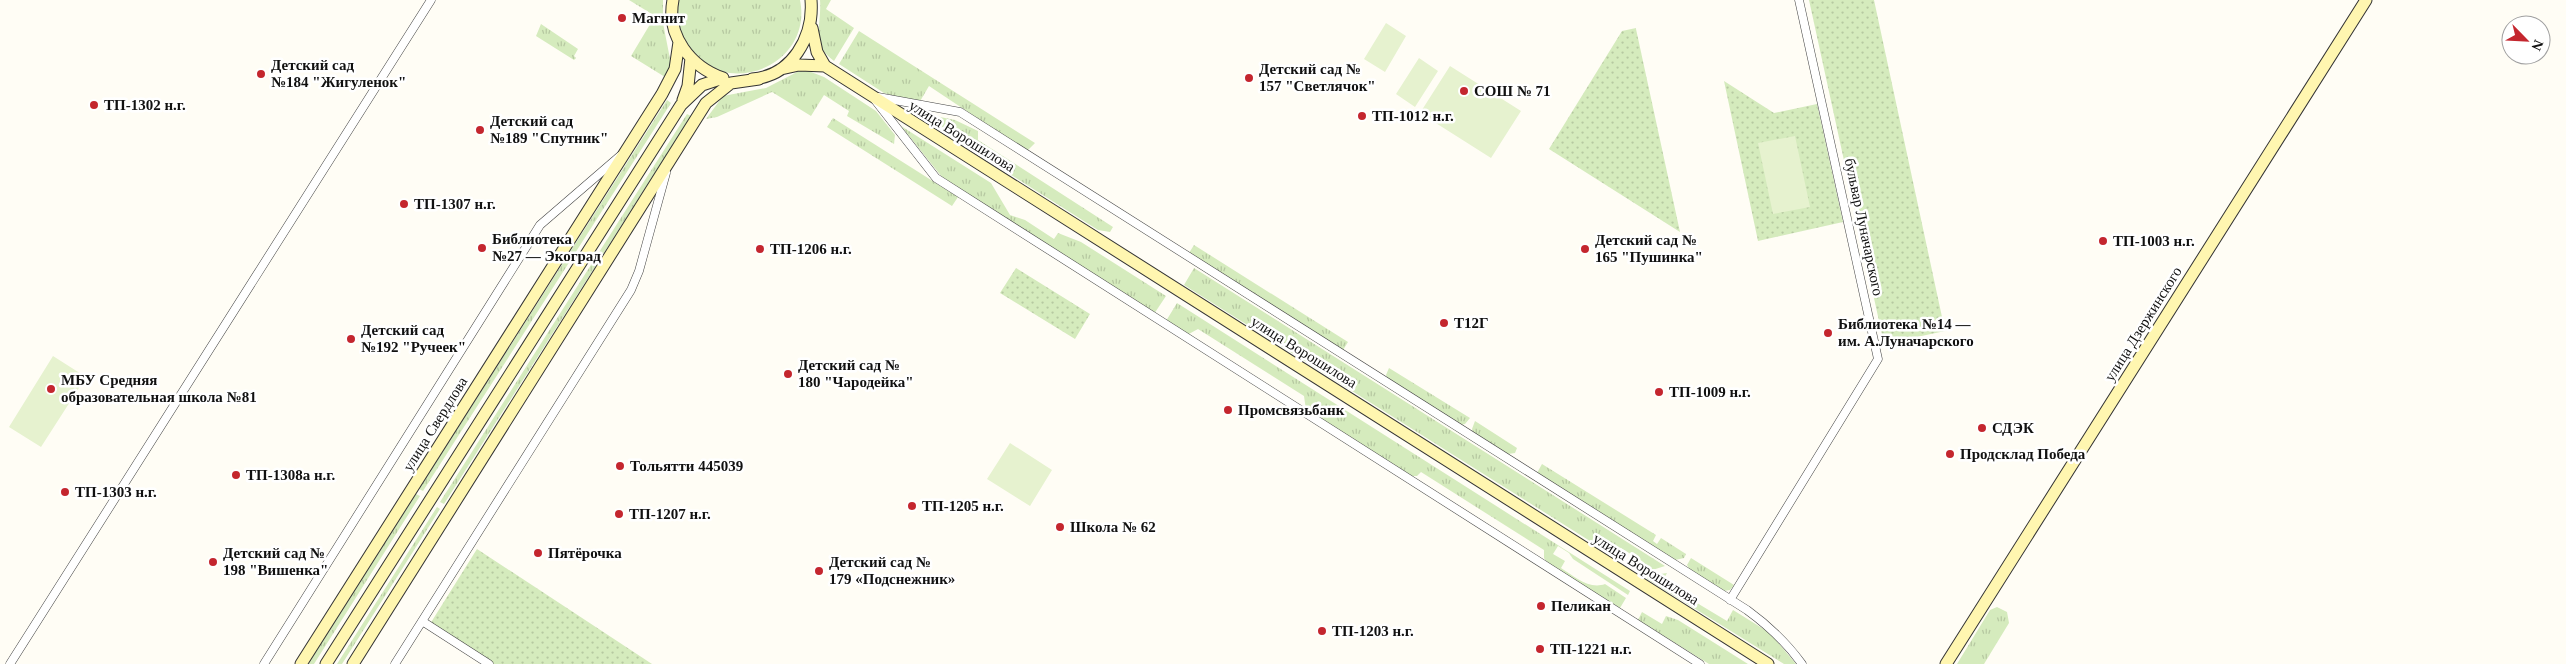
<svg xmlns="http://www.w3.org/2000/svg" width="2566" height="664" viewBox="0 0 2566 664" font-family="'Times New Roman',serif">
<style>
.grass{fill:url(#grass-tufts)}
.park{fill:url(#park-dots)}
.pitch{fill:#e6f2cf}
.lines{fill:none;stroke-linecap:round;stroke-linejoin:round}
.minor-casing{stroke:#444;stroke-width:9}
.secondary-casing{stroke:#333;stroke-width:13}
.minor{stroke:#fff;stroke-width:8}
.secondary{stroke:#fff6b0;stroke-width:11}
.poi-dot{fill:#c4262e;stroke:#fff;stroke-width:2}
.labels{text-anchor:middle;stroke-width:5;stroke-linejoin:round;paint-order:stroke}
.poi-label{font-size:15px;font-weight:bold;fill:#111;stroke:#fff;text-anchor:start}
.street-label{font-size:15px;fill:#111;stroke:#fff}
</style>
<defs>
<pattern id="grass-tufts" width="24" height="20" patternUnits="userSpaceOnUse" patternTransform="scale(1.25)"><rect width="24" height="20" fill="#d5ebbd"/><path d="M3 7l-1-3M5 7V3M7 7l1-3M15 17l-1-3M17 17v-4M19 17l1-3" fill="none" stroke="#b6c8a1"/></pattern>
<pattern id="park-dots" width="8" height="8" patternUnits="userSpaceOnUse" patternTransform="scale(1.25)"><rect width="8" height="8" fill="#d5ebbd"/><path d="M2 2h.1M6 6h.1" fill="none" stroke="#b6c8a1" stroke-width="1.8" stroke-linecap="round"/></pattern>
</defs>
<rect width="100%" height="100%" fill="#fffdf5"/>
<!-- grass -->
<path class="grass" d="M 629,0 L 663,0 L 663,23 L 671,64 L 665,77 L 631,56 L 655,16 Z
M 679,0 L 800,0 C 814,69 717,103 685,41 C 679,28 676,14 679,0 Z
M 820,0 L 831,0 L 826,9 L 854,28 L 834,61 C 810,44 822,25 820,0 Z
M 541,24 L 578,49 L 574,56 L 576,58 L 574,60 L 536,36 Z
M 859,31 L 1035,143 L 1028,150 L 1022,148 L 929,86 L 919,103 L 884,93 L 839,64 Z
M 806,70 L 824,77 L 876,111 L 895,135 L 894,144 L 847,116 L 849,111 L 824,95 L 811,116 L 772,92 L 717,117 L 706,119 L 723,96 L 766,88 L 799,71 Z
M 667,100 L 671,103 L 423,491 L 419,489 Z
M 910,111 L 955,120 L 978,131 L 978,140 L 1113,227 L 1110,232 L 1098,230 Z
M 687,114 L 691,116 L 444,504 L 440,502 Z
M 833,118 L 958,197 L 952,206 L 827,127 Z
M 901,126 L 991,183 L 1010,215 L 1025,220 L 1054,239 L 1058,233 L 1081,242 L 1166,296 L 1154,314 L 942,177 Z
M 1194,245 L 1348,342 L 1343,350 L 1189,253 Z
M 1194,268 L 1665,566 L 1646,572 L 1642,561 L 1621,548 L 1609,553 L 1184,285 Z
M 1177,303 L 1630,591 L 1628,595 L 1573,559 L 1569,553 L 1558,546 L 1553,554 L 1565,561 L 1561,568 C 1574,576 1589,590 1605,584 L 1626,598 L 1620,608 L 1547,563 L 1544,558 L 1544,550 L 1421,472 L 1417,476 L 1412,476 L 1306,410 L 1304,396 L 1198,329 L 1187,335 L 1166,321 Z
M 1389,368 L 1470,418 L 1465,424 L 1460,425 L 1388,379 L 1386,375 Z
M 1475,421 L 1517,448 L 1515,453 L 1508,454 L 1473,432 L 1472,429 Z
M 1542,464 L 1656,535 L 1653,541 L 1657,544 L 1661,538 L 1686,554 L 1684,558 L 1675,560 L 1537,473 Z
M 416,494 L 420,496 L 314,664 L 308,664 Z
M 437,507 L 440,509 L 342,664 L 337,664 Z
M 1691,558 L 1734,585 L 1730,590 L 1724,591 L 1690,570 L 1687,565 Z
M 1667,573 L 1662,582 L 1727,621 L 1733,610 L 1770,633 L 1796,664 L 1784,664 L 1647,579 L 1648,576 Z
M 1997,607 L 2007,612 L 2009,623 L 1984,664 L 1957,664 L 1990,610 Z
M 1642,612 L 1662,624 L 1666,616 L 1678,620 L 1748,664 L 1709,664 L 1638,620 Z"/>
<!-- park -->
<path class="park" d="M 1809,0 L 1874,0 L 1945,331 L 1884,344 Z
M 1636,28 L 1636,29 L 1680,232 L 1549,149 L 1622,31 Z
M 1724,81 L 1774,113 L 1817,104 L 1843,222 L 1758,241 Z
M 1016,268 L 1090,314 L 1075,339 L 1000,293 Z
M 477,549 L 652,664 L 494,664 L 430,624 Z"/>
<!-- pitch -->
<path class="pitch" d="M 1386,23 L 1406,36 L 1385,72 L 1364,59 Z
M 1419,58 L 1438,71 L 1415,107 L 1396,94 Z
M 1450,66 L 1521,111 L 1491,158 L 1420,113 Z
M 1795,136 L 1810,207 L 1773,214 L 1758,143 Z
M 53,356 L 86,377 L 41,447 L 9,427 Z
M 1010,443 L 1052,470 L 1030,506 L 987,479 Z"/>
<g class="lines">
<defs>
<path id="minor" d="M 878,97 L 960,112 L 1747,610 C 1769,626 1786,642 1802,664
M 875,100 L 936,178 L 1700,664
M 1730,600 L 1878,359 L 1799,0
M 422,621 L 489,664
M 10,664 L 431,0
M 264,664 L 540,225 L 620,156
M 395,664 L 631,290 L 639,271 L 666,173"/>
<path id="secondary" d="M 673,0 C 666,36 691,67 723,78
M 812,28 L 817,52 L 825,66
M 781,69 L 799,65 L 825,66 L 1768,664
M 752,79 C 792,76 814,37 811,0
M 683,100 L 688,86 L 691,58
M 301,664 L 662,94 L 675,69 L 679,42
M 326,664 L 681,105 L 702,85 L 723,78
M 353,664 L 706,103 L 731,83 L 759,79
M 1946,664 L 2366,0"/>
</defs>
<!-- minor casing -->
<use href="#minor" class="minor-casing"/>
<!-- secondary casing -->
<use href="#secondary" class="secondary-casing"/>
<!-- minor -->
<use href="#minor" class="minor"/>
<!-- secondary -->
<use href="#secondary" class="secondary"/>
</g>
<!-- markers -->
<g class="poi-dot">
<circle cx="622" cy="18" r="5"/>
<circle cx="261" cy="74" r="5"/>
<circle cx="1249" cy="78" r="5"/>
<circle cx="1464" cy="91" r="5"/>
<circle cx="94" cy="105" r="5"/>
<circle cx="1362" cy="116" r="5"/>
<circle cx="480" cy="130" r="5"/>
<circle cx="404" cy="204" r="5"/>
<circle cx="2103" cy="241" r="5"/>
<circle cx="482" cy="248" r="5"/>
<circle cx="760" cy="249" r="5"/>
<circle cx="1585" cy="249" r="5"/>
<circle cx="1444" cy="323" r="5"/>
<circle cx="1828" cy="333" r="5"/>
<circle cx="351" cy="339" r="5"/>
<circle cx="788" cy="374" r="5"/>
<circle cx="51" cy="389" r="5"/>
<circle cx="1659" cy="392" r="5"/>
<circle cx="1228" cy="410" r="5"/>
<circle cx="1982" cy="428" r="5"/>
<circle cx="1950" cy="454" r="5"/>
<circle cx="620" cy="466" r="5"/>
<circle cx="236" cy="475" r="5"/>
<circle cx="65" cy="492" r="5"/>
<circle cx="912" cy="506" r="5"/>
<circle cx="619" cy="514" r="5"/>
<circle cx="1060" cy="527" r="5"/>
<circle cx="538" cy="553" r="5"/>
<circle cx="213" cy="562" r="5"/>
<circle cx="819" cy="571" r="5"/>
<circle cx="1541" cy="606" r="5"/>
<circle cx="1322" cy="631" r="5"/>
<circle cx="1540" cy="649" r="5"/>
</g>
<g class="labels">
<!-- poi labels -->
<g class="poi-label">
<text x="632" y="23">Магнит</text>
<text x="271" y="70">Детский сад<tspan x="271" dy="17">№184 "Жигуленок"</tspan></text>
<text x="1259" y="74">Детский сад №<tspan x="1259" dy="17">157 "Светлячок"</tspan></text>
<text x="1474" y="96">СОШ № 71</text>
<text x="104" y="110">ТП-1302 н.г.</text>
<text x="1372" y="121">ТП-1012 н.г.</text>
<text x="490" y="126">Детский сад<tspan x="490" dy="17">№189 "Спутник"</tspan></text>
<text x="414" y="209">ТП-1307 н.г.</text>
<text x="492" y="244">Библиотека<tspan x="492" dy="17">№27 — Экоград</tspan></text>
<text x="1595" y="245">Детский сад №<tspan x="1595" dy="17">165 "Пушинка"</tspan></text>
<text x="2113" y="246">ТП-1003 н.г.</text>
<text x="770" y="254">ТП-1206 н.г.</text>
<text x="1454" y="328">T12Г</text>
<text x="1838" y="329">Библиотека №14 —<tspan x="1838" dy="17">им. А.Луначарского</tspan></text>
<text x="361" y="335">Детский сад<tspan x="361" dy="17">№192 "Ручеек"</tspan></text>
<text x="798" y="370">Детский сад №<tspan x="798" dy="17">180 "Чародейка"</tspan></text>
<text x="61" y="385">МБУ Средняя<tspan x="61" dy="17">образовательная школа №81</tspan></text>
<text x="1669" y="397">ТП-1009 н.г.</text>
<text x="1238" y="415">Промсвязьбанк</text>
<text x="1992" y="433">СДЭК</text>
<text x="1960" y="459">Продсклад Победа</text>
<text x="630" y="471">Тольятти 445039</text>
<text x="246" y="480">ТП-1308а н.г.</text>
<text x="75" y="497">ТП-1303 н.г.</text>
<text x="922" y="511">ТП-1205 н.г.</text>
<text x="629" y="519">ТП-1207 н.г.</text>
<text x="1070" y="532">Школа № 62</text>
<text x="223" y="558">Детский сад №<tspan x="223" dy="17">198 "Вишенка"</tspan></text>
<text x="548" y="558">Пятёрочка</text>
<text x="829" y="567">Детский сад №<tspan x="829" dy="17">179 «Подснежник»</tspan></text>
<text x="1551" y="611">Пеликан</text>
<text x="1332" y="636">ТП-1203 н.г.</text>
<text x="1550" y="654">ТП-1221 н.г.</text>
</g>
<!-- street labels -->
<g class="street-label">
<text transform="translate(962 136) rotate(32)" y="5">улица Ворошилова</text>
<text transform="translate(1864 227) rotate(78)" y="5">бульвар Луначарского</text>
<text transform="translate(2143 324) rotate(-58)" y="5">улица Дзержинского</text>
<text transform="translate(1304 352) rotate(32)" y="5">улица Ворошилова</text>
<text transform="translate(435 424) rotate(-58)" y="5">улица Свердлова</text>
<text transform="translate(1646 569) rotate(32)" y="5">улица Ворошилова</text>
</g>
</g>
<!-- north arrow -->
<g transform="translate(2526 40) rotate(114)"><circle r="24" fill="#ffffff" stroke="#a0a0a0"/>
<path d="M0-4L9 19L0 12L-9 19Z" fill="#c4262e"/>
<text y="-8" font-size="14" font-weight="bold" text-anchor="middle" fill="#111111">N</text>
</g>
</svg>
